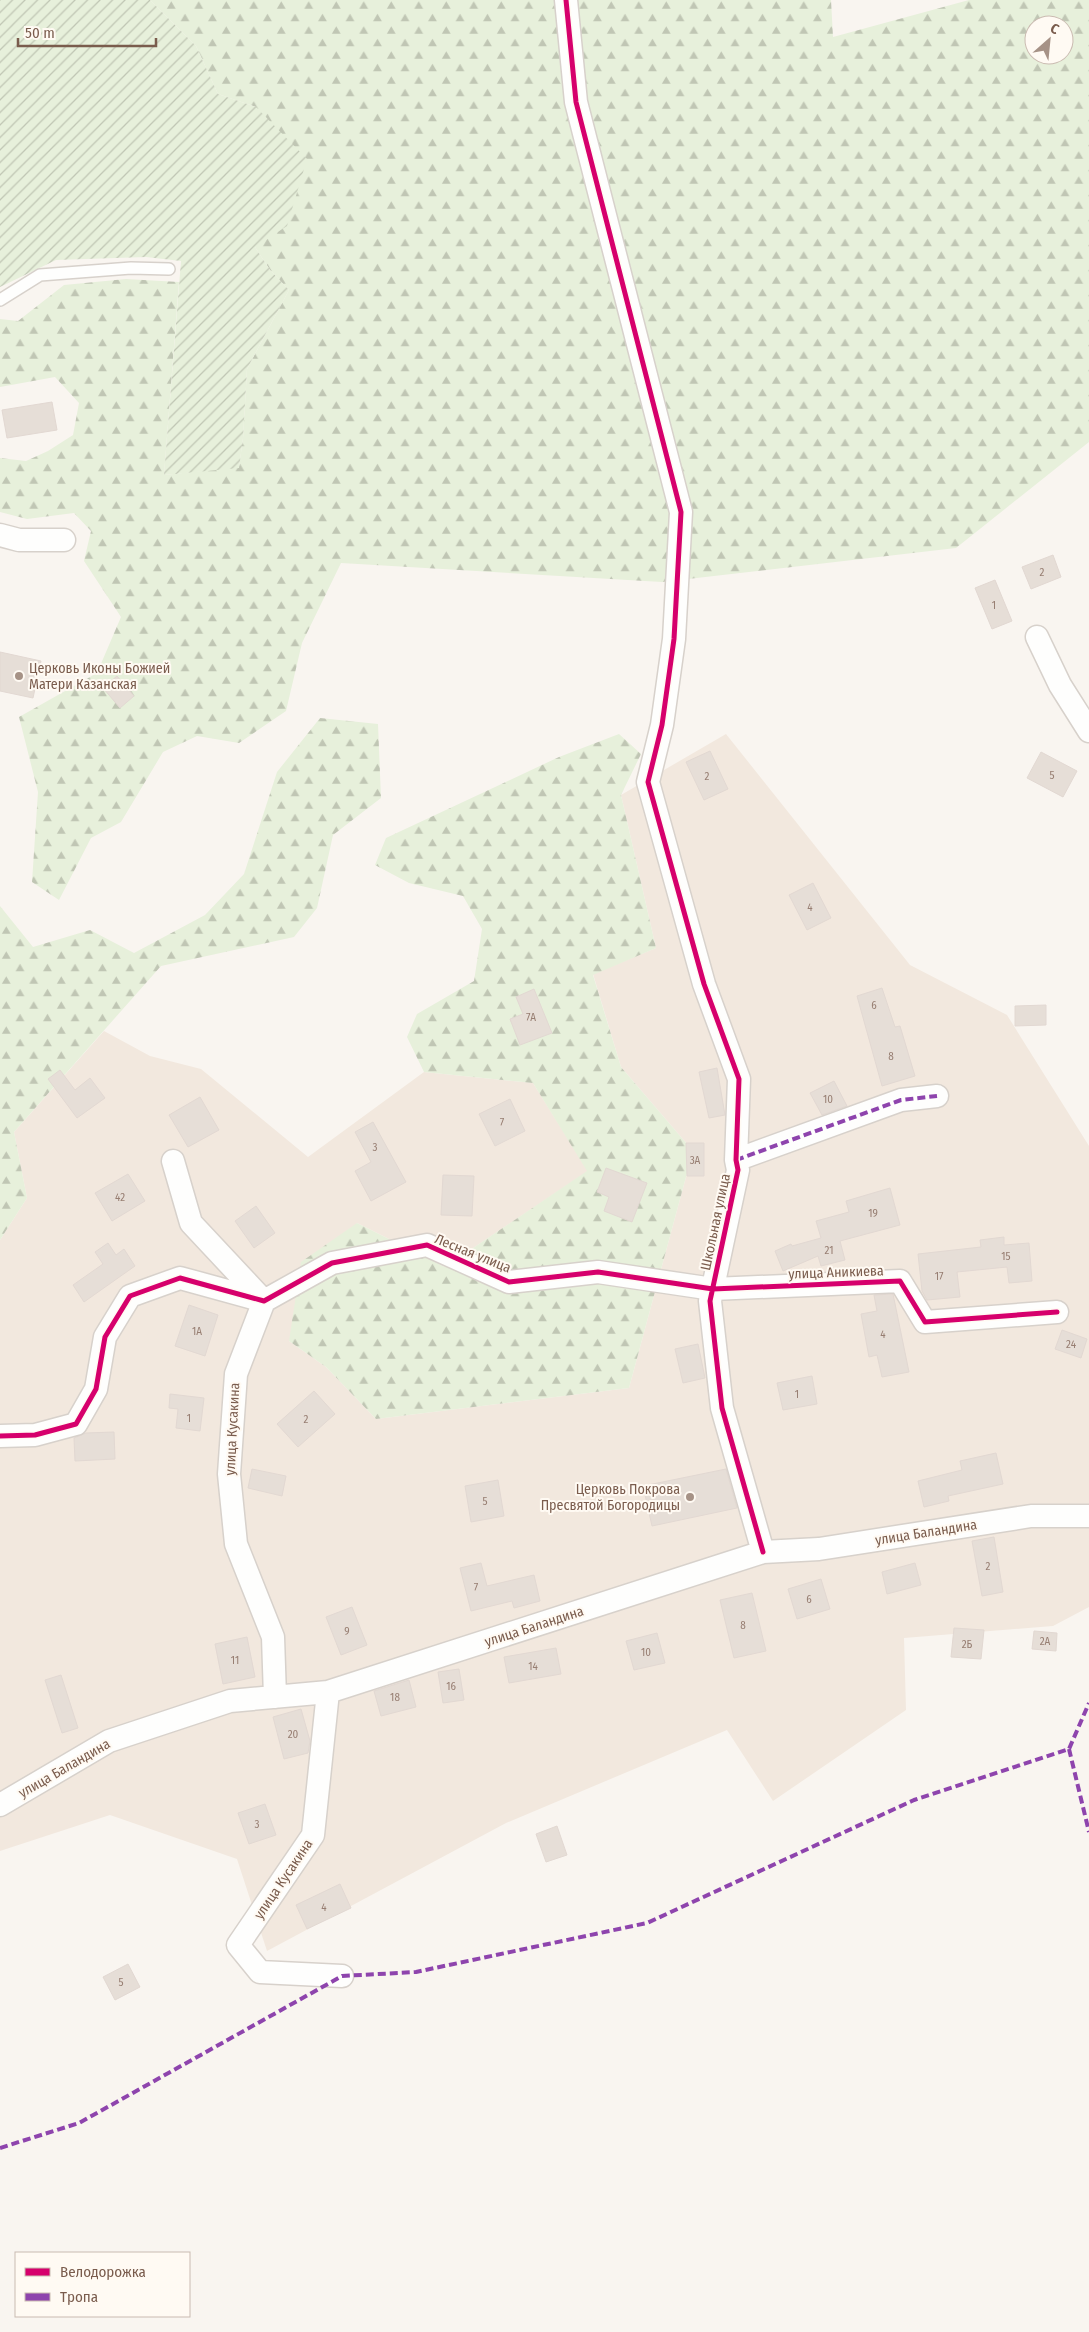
<svg xmlns="http://www.w3.org/2000/svg" width="1089" height="2332" viewBox="0 0 1089 2332" font-family="'Fira Sans Condensed',sans-serif">
<style>
.residential{fill:#f2e8de}
.forest{fill:url(#forest-firs);fill-rule:evenodd}
.garden{fill:url(#garden-furrows)}
.building{fill:#e6ded7;stroke:#e2d8d2}
.lines{fill:none;stroke-linecap:round;stroke-linejoin:round}
.lane-casing{stroke:#d7d1cb;stroke-width:14}
.street-casing{stroke:#d7d1cb;stroke-width:25}
.lane{stroke:#fefefd;stroke-width:11}
.street{stroke:#fefefd;stroke-width:22}
.quiet{stroke:#8e44ad;stroke-width:4;stroke-dasharray:8 4;stroke-linecap:butt}
.cycleway-casing{stroke:#fffaf3;stroke-width:8}
.cycleway{stroke:#d6006c;stroke-width:5}
.poi-dot{fill:#a69286;stroke:#fffaf3;stroke-width:2}
.labels{text-anchor:middle;stroke-width:4;stroke-linejoin:round;paint-order:stroke}
.number-label{font-size:11px;fill:#977e72}
.poi-label{font-size:14px;fill:#7a5c4d;stroke:#fffaf3;text-anchor:start}
.street-label{font-size:14px;fill:#7a5c4d;stroke:#fffaf3}
</style>
<defs>
<pattern id="forest-firs" width="22" height="20" patternUnits="userSpaceOnUse" patternTransform="scale(1.25)"><rect width="22" height="20" fill="#e7f0db"/><path d="M5 1l3.5 6h-7zM16 11l3.5 6h-7z" fill="#c0c6b4"/></pattern>
<pattern id="garden-furrows" width="10" height="10" patternUnits="userSpaceOnUse" patternTransform="scale(1.25)"><rect width="10" height="10" fill="#e7f0db"/><path d="M-1 1l2-2M0 10L10 0M9 11l2-2" fill="none" stroke="#c0c6b4"/></pattern>
</defs>
<rect width="100%" height="100%" fill="#f9f5f0"/>
<!-- residential -->
<path class="residential" d="M 726,734 L 910,965 L 1007,1015 L 1089,1146 L 1089,1607 L 1053,1626 L 904,1638 L 906,1710 L 773,1801 L 727,1730 L 506,1823 L 267,1951 L 237,1859 L 110,1815 L 0,1851 L 0,1240 L 27,1198 L 14,1132 L 104,1031 L 150,1056 L 201,1069 L 308,1157 L 424,1072 L 533,1083 L 588,1171 L 445,1267 L 357,1223 L 289,1341 L 326,1367 L 376,1419 L 629,1388 L 693,1151 L 621,1067 L 593,974 L 656,948 L 621,795 Z"/>
<!-- forest -->
<path class="forest" d="M 150,0 L 831,0 L 833,37 L 969,0 L 1089,0 L 1089,442 L 956,548 L 662,582 L 341,563 L 302,643 L 286,711 L 239,743 L 197,736 L 163,752 L 121,822 L 91,838 L 59,900 L 32,882 L 38,792 L 19,717 L 97,673 L 121,617 L 84,561 L 91,531 L 74,513 L 27,519 L 0,512 L 0,458 L 26,461 L 48,451 L 73,435 L 79,403 L 55,377 L 0,387 L 0,319 L 18,321 L 64,285 L 126,279 L 179,282 L 164,475 L 239,467 L 243,438 L 247,369 L 289,290 L 270,270 L 255,247 L 256,107 L 218,94 L 196,46 ZM 1034,25 L 1064,25 L 1064,55 L 1034,55 Z
M 320,718 L 378,724 L 381,798 L 333,835 L 317,908 L 294,937 L 161,966 L 14,1132 L 27,1198 L 0,1240 L 0,906 L 33,947 L 90,930 L 134,953 L 205,915 L 244,874 L 277,772 Z
M 619,734 L 641,754 L 621,795 L 656,948 L 593,975 L 621,1067 L 693,1151 L 629,1388 L 376,1419 L 326,1367 L 289,1341 L 301,1262 L 357,1223 L 445,1267 L 587,1171 L 533,1083 L 424,1072 L 407,1037 L 417,1014 L 474,981 L 482,929 L 463,896 L 409,883 L 375,865 L 386,838 L 559,757 Z"/>
<!-- garden -->
<path class="garden" d="M 0,0 L 150,0 L 196,46 L 218,94 L 256,107 L 307,159 L 287,226 L 255,247 L 270,270 L 289,290 L 247,369 L 243,438 L 239,468 L 164,475 L 181,261 L 146,257 L 56,260 L 0,287 Z"/>
<!-- building -->
<path class="building" d="M 52,402 L 57,430 L 7,438 L 2,410 Z
M 1053,555 L 1061,577 L 1031,589 L 1022,567 Z
M 995,580 L 1012,621 L 992,629 L 975,588 Z
M 0,652 L 41,661 L 33,698 L 0,691 Z
M 117,676 L 134,696 L 120,708 L 103,688 Z
M 710,751 L 728,789 L 704,800 L 686,762 Z
M 1041,752 L 1077,771 L 1063,797 L 1027,778 Z
M 813,883 L 831,918 L 807,930 L 789,895 Z
M 882,988 L 895,1027 L 900,1026 L 915,1076 L 882,1086 L 857,996 Z
M 534,989 L 552,1033 L 520,1045 L 510,1019 L 523,1014 L 516,997 Z
M 1046,1005 L 1046,1025 L 1015,1026 L 1015,1006 Z
M 717,1068 L 725,1115 L 709,1118 L 699,1072 Z
M 60,1070 L 75,1090 L 90,1078 L 105,1098 L 77,1118 L 48,1079 Z
M 834,1081 L 847,1106 L 822,1115 L 810,1093 Z
M 200,1097 L 219,1130 L 188,1147 L 169,1115 Z
M 510,1099 L 525,1131 L 495,1146 L 479,1114 Z
M 373,1122 L 406,1182 L 371,1201 L 355,1171 L 371,1162 L 355,1132 Z
M 686,1143 L 704,1143 L 704,1176 L 687,1176 Z
M 606,1168 L 647,1183 L 632,1222 L 604,1211 L 609,1197 L 597,1192 Z
M 128,1174 L 145,1201 L 112,1221 L 95,1193 Z
M 443,1175 L 474,1176 L 472,1216 L 441,1215 Z
M 890,1188 L 900,1225 L 840,1241 L 845,1260 L 821,1266 L 818,1256 L 783,1271 L 775,1251 L 791,1244 L 792,1246 L 821,1238 L 816,1221 L 849,1212 L 846,1201 Z
M 256,1206 L 275,1233 L 254,1248 L 235,1221 Z
M 1004,1237 L 1004,1245 L 1029,1243 L 1032,1281 L 1009,1283 L 1007,1267 L 957,1272 L 960,1297 L 927,1300 L 922,1291 L 918,1254 L 981,1247 L 980,1240 Z
M 108,1243 L 116,1255 L 124,1249 L 135,1266 L 84,1302 L 73,1285 L 103,1264 L 95,1252 Z
M 893,1294 L 909,1372 L 882,1377 L 877,1355 L 869,1357 L 861,1314 L 877,1311 L 874,1295 Z
M 189,1305 L 218,1315 L 205,1356 L 175,1346 Z
M 1062,1330 L 1087,1339 L 1081,1358 L 1055,1349 Z
M 698,1344 L 705,1378 L 683,1383 L 675,1349 Z
M 812,1376 L 817,1404 L 783,1410 L 777,1383 Z
M 314,1391 L 335,1414 L 298,1447 L 277,1424 Z
M 170,1394 L 204,1398 L 200,1431 L 176,1428 L 178,1409 L 169,1408 Z
M 114,1432 L 115,1459 L 75,1461 L 74,1438 L 86,1433 Z
M 996,1453 L 1003,1484 L 948,1496 L 949,1501 L 924,1507 L 918,1481 L 962,1470 L 960,1461 Z
M 252,1469 L 286,1476 L 282,1496 L 248,1488 Z
M 726,1469 L 737,1508 L 652,1526 L 643,1486 Z
M 498,1480 L 504,1516 L 471,1522 L 465,1486 Z
M 994,1537 L 1003,1592 L 982,1596 L 972,1541 Z
M 481,1563 L 487,1586 L 534,1575 L 540,1601 L 514,1608 L 512,1601 L 471,1611 L 460,1568 Z
M 915,1563 L 921,1585 L 887,1594 L 882,1572 Z
M 821,1579 L 830,1609 L 797,1619 L 788,1589 Z
M 752,1593 L 766,1651 L 734,1658 L 720,1600 Z
M 352,1607 L 367,1645 L 341,1655 L 326,1617 Z
M 954,1628 L 984,1630 L 981,1659 L 951,1657 Z
M 1034,1631 L 1057,1633 L 1056,1651 L 1032,1649 Z
M 657,1633 L 665,1663 L 634,1670 L 626,1641 Z
M 247,1637 L 255,1677 L 223,1684 L 215,1644 Z
M 556,1648 L 561,1674 L 509,1683 L 504,1657 Z
M 459,1669 L 464,1700 L 443,1703 L 438,1672 Z
M 61,1675 L 78,1728 L 62,1733 L 45,1680 Z
M 409,1680 L 416,1707 L 381,1716 L 374,1691 Z
M 301,1709 L 310,1741 L 308,1753 L 284,1759 L 273,1717 Z
M 265,1804 L 276,1835 L 249,1844 L 238,1813 Z
M 557,1826 L 567,1855 L 546,1862 L 536,1834 Z
M 340,1884 L 351,1908 L 307,1929 L 296,1905 Z
M 128,1964 L 140,1987 L 115,2000 L 103,1977 Z"/>
<g class="lines">
<defs>
<path id="lane" d="M 0,300 L 40,275 L 131,268 L 169,269"/>
<path id="street" d="M 566,0 L 576,102 L 681,512 L 674,639 L 662,725 L 648,782 L 704,984 L 739,1079 L 736,1160 L 738,1170 L 710,1301 L 722,1408 L 763,1552
M 0,535 L 19,540 L 64,540
M 1037,637 L 1060,685 L 1089,731
M 736,1160 L 901,1100 L 937,1096
M 173,1161 L 191,1223 L 264,1301 L 236,1374 L 229,1474 L 236,1544 L 273,1637 L 275,1697
M 0,1436 L 35,1435 L 76,1424 L 96,1389 L 105,1337 L 130,1296 L 180,1278 L 264,1301 L 332,1263 L 427,1245 L 509,1282 L 598,1272 L 713,1289 L 900,1281 L 925,1322 L 1057,1312
M 328,1692 L 313,1835 L 238,1945 L 260,1972 L 342,1976
M 0,1805 L 109,1741 L 230,1701 L 328,1692 L 763,1552 L 819,1549 L 1031,1516 L 1089,1516"/>
</defs>
<!-- lane casing -->
<use href="#lane" class="lane-casing"/>
<!-- street casing -->
<use href="#street" class="street-casing"/>
<!-- lane -->
<use href="#lane" class="lane"/>
<!-- street -->
<use href="#street" class="street"/>
<!-- quiet -->
<path class="quiet" d="M 736,1160 L 901,1100 L 937,1096
M 1069,1749 L 1089,1832
M 0,2148 L 79,2123 L 342,1976 L 416,1972 L 647,1923 L 914,1800 L 1069,1749 L 1089,1703"/>
<defs>
<path id="cycleway" d="M 566,0 L 576,102 L 681,512 L 674,639 L 662,725 L 648,782 L 704,984 L 739,1079 L 736,1160 L 738,1170 L 710,1301 L 722,1408 L 763,1552
M 0,1436 L 35,1435 L 76,1424 L 96,1389 L 105,1337 L 130,1296 L 180,1278 L 264,1301 L 332,1263 L 427,1245 L 509,1282 L 598,1272 L 713,1289 L 900,1281 L 925,1322 L 1057,1312"/>
</defs>
<!-- cycleway casing -->
<use href="#cycleway" class="cycleway-casing"/>
<!-- cycleway -->
<use href="#cycleway" class="cycleway"/>
</g>
<!-- markers -->
<g class="poi-dot">
<circle cx="19" cy="676" r="5"/>
<circle cx="690" cy="1497" r="5"/>
</g>
<g class="labels">
<!-- number labels -->
<g class="number-label">
<text x="1042" y="576">2</text>
<text x="994" y="609">1</text>
<text x="1052" y="779">5</text>
<text x="707" y="780">2</text>
<text x="810" y="911">4</text>
<text x="874" y="1009">6</text>
<text x="531" y="1021">7А</text>
<text x="891" y="1060">8</text>
<text x="828" y="1103">10</text>
<text x="502" y="1126">7</text>
<text x="375" y="1151">3</text>
<text x="695" y="1164">3А</text>
<text x="120" y="1201">42</text>
<text x="873" y="1217">19</text>
<text x="829" y="1254">21</text>
<text x="1006" y="1260">15</text>
<text x="939" y="1280">17</text>
<text x="197" y="1335">1А</text>
<text x="883" y="1338">4</text>
<text x="1071" y="1348">24</text>
<text x="797" y="1398">1</text>
<text x="189" y="1422">1</text>
<text x="306" y="1423">2</text>
<text x="485" y="1505">5</text>
<text x="988" y="1570">2</text>
<text x="476" y="1591">7</text>
<text x="809" y="1603">6</text>
<text x="743" y="1629">8</text>
<text x="347" y="1635">9</text>
<text x="1045" y="1645">2А</text>
<text x="967" y="1648">2Б</text>
<text x="646" y="1656">10</text>
<text x="235" y="1664">11</text>
<text x="533" y="1670">14</text>
<text x="451" y="1690">16</text>
<text x="395" y="1701">18</text>
<text x="293" y="1738">20</text>
<text x="257" y="1828">3</text>
<text x="324" y="1911">4</text>
<text x="121" y="1986">5</text>
</g>
<!-- poi labels -->
<g class="poi-label">
<text x="29" y="673">Церковь Иконы Божией<tspan x="29" dy="16">Матери Казанская</tspan></text>
<text x="680" y="1494" text-anchor="end">Церковь Покрова<tspan x="680" dy="16">Пресвятой Богородицы</tspan></text>
</g>
<!-- street labels -->
<g class="street-label">
<text transform="translate(715 1222) rotate(-78)" y="5">Школьная улица</text>
<text transform="translate(473 1253) rotate(22)" y="5">Лесная улица</text>
<text transform="translate(836 1272) rotate(-2)" y="5">улица Аникиева</text>
<text transform="translate(232 1429) rotate(-87)" y="5">улица Кусакина</text>
<text transform="translate(926 1532) rotate(-9)" y="5">улица Баландина</text>
<text transform="translate(534 1626) rotate(-18)" y="5">улица Баландина</text>
<text transform="translate(64 1768) rotate(-30)" y="5">улица Баландина</text>
<text transform="translate(283 1879) rotate(-56)" y="5">улица Кусакина</text>
</g>
</g>
<!-- legend -->
<rect x="15" y="2252" width="175" height="65" fill="#fffaf3" stroke="#cabbb1"/>
<rect x="25" y="2268" width="25" height="8" fill="#d6006c" stroke="#cabbb1"/>
<text x="60" y="2277" font-size="15" fill="#7a5c4d">Велодорожка</text>
<rect x="25" y="2293" width="25" height="8" fill="#8e44ad" stroke="#cabbb1"/>
<text x="60" y="2302" font-size="15" fill="#7a5c4d">Тропа</text>
<!-- north arrow -->
<g transform="translate(1049 40) rotate(27)"><circle r="24" fill="#fffaf3" stroke="#cabbb1"/>
<path d="M0-4L9 19L0 12L-9 19Z" fill="#a69286"/>
<text y="-8" font-size="14" font-weight="bold" text-anchor="middle" fill="#7a5c4d">С</text>
</g>
<!-- scale -->
<path d="M18 38v8h138v-8" fill="none" stroke="#7a5c4d" stroke-width="2.5"/>
<text x="25" y="38" font-size="15" fill="#7a5c4d" stroke="#fffaf3" stroke-width="4" paint-order="stroke">50 m</text>
</svg>
